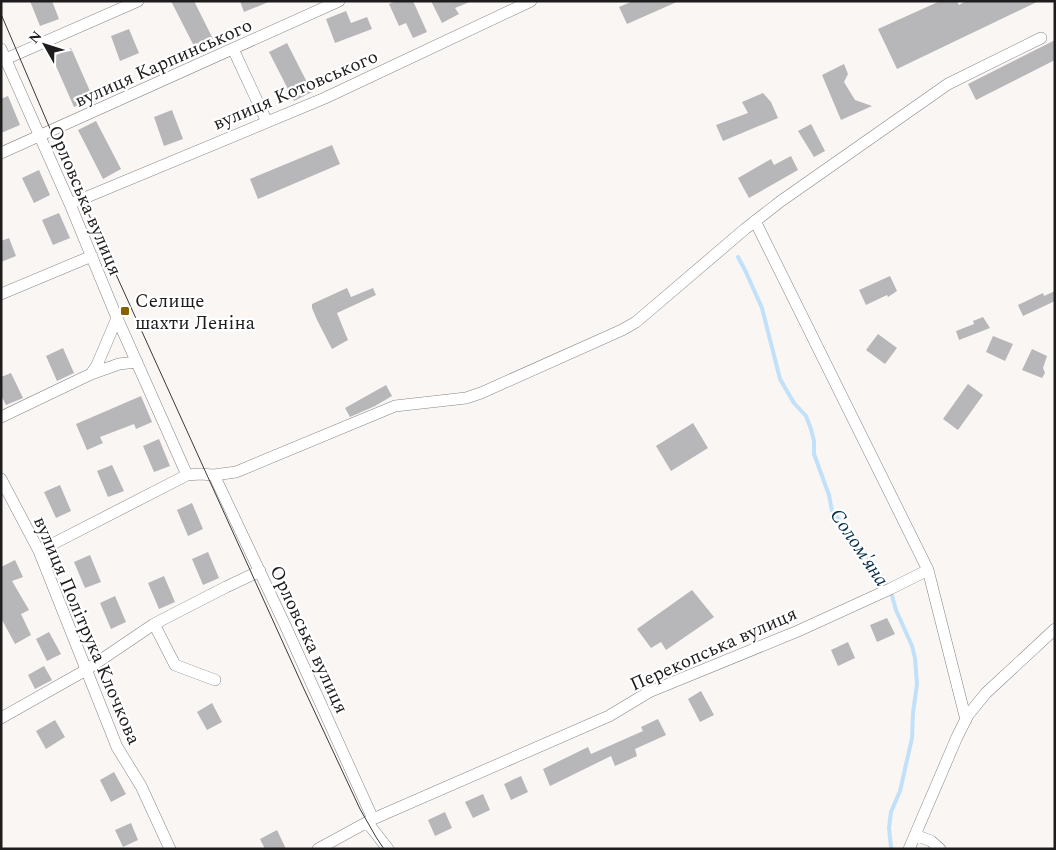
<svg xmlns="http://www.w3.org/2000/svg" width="1056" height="850" viewBox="0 0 1056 850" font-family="Spectral,serif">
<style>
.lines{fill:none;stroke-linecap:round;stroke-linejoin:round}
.stream{stroke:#c1e0f9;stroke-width:4}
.building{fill:#b7b6b9}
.minor-casing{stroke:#888584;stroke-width:12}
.minor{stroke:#fff;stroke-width:11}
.tram{stroke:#3c3a39;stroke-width:1}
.poi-dot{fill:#886000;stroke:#fff;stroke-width:2}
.labels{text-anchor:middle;stroke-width:4.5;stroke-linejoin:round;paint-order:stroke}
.street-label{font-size:19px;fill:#1e1c1c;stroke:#fff}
.poi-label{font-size:19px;fill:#1e1c1c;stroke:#fff;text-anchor:start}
.water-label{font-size:20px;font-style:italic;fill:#08314c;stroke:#fff}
</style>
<rect width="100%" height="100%" fill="#f9f6f4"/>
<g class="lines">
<!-- stream -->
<path class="stream" d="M 738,257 L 745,270 L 762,308 L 780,379 L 794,403 L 806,416 L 811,429 L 814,441 L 814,454 L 829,495 L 832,511 L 840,520 L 846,530 L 859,544 L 890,589 L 896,610 L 912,646 L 915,658 L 917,684 L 913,713 L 912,738 L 900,791 L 891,812 L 889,828 L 891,847 L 892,849"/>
</g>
<!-- building -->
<path class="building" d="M 30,1 L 52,1 L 59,19 L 40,26 Z
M 171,1 L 194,1 L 213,39 L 195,48 Z
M 240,1 L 271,1 L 244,12 Z
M 396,1 L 413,1 L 427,32 L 413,38 L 406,23 L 399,26 L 389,4 Z
M 431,1 L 472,1 L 455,8 L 459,14 L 442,23 Z
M 633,1 L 679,1 L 627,24 L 619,7 Z
M 940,1 L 957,1 L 959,5 L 966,1 L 1039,1 L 897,69 L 878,29 Z
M 346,11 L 351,23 L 367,17 L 372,29 L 335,43 L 326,19 Z
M 129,29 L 139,53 L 120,61 L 111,36 Z
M 1055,40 L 1055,60 L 976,100 L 968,84 Z
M 287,43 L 312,92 L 294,101 L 269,52 Z
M 71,48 L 93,98 L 74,107 L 52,57 Z
M 844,64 L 848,74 L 844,82 L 855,100 L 872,106 L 841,120 L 822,75 Z
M 763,93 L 771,102 L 778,118 L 723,141 L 716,125 L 748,113 L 742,102 Z
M 8,96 L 20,125 L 1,133 L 1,99 Z
M 172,110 L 183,139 L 164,146 L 154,117 Z
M 96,121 L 121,169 L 103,179 L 78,130 Z
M 811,124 L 825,151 L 814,157 L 798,131 Z
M 332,145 L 340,164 L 258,199 L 250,179 Z
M 791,156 L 798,170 L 749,198 L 738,178 L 771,159 L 774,165 Z
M 39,170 L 50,195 L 34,203 L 22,178 Z
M 59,213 L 70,238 L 53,245 L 42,220 Z
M 9,238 L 16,256 L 1,262 L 1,241 Z
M 890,276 L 897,291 L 888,297 L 887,295 L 866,305 L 859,290 Z
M 347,288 L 351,297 L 373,288 L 376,295 L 337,313 L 348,340 L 332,349 L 317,320 L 312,308 L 312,304 Z
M 1055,291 L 1055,301 L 1023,316 L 1018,305 L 1043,293 L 1044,296 Z
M 983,317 L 990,328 L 959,340 L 956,331 L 974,324 L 973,321 Z
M 878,334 L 897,348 L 885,364 L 866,350 Z
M 993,336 L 1013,344 L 1005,361 L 986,352 Z
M 63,348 L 74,373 L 57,381 L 46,356 Z
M 1032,349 L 1047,356 L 1043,368 L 1045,373 L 1042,378 L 1022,370 Z
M 11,373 L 23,398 L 6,405 L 1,395 L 1,377 Z
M 968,384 L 983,395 L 958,430 L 943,419 Z
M 386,385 L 392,396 L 375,406 L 350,417 L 345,408 Z
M 141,396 L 152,422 L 136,429 L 134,424 L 100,437 L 103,443 L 87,450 L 76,424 Z
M 693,423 L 708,448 L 671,471 L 656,446 Z
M 159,439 L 170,466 L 154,472 L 143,446 Z
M 112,465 L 124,491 L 108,497 L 97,471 Z
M 60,485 L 71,511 L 56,518 L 44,492 Z
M 192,503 L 203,529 L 188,536 L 177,510 Z
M 208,552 L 219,578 L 203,585 L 192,559 Z
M 90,555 L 101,582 L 85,588 L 74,562 Z
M 15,560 L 23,577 L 12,581 L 29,610 L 21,614 L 31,635 L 15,644 L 1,618 L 1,567 Z
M 164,576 L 175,602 L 159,609 L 148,583 Z
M 692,590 L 714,617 L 666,650 L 661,642 L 651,648 L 637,629 Z
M 115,596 L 126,622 L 111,629 L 100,603 Z
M 887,618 L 895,634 L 877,642 L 870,625 Z
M 49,632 L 61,654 L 47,661 L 36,639 Z
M 848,642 L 855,658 L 838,666 L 831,650 Z
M 44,666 L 52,680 L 35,689 L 28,675 Z
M 701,691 L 714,715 L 700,722 L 688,699 Z
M 212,703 L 222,722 L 207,730 L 197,712 Z
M 658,719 L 666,735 L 635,749 L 637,756 L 615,766 L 611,756 L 550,786 L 543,769 L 588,747 L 591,754 L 643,731 L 641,727 Z
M 55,720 L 65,737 L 46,749 L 36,731 Z
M 114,772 L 126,794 L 111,802 L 100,780 Z
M 521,776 L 528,792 L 511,800 L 504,784 Z
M 483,794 L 490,810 L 473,818 L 465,802 Z
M 445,812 L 452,828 L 435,836 L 428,820 Z
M 131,823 L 138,840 L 123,847 L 115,830 Z
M 277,830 L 286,849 L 265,849 L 260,839 Z"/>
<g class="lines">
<defs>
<path id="minor" d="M 1,49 L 70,204 L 117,318 L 187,475
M 233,49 L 267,122
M 1,61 L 138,1
M 1,153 L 339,1
M 70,204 L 325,98 L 531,1
M 755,221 L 928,570
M 1,294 L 92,256
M 91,374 L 97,365 L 117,318
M 1,417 L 91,374 L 119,364 L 137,362
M 214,475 L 285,625 L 373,819
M 1,479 L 39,551 L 117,747 L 141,786 L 170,849
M 39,551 L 187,475 L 200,474 L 214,475 L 236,472 L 395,406 L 466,398 L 481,393 L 622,330 L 636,322 L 745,229 L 781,201 L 948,84 L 1041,38
M 154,624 L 175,665 L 215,680
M 1,718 L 86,670 L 154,624 L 226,587 L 260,571
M 367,822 L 388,849
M 915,835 L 931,841 L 940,849
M 318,849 L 373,819 L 609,716 L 649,692 L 798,631 L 890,589 L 928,570 L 966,720
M 909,849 L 957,737 L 968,715 L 986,693 L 1055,629"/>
</defs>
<!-- minor casing -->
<use href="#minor" class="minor-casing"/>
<!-- minor -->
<use href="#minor" class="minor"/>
<!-- tram -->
<path class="tram" d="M 1,14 L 51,131 L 304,689 L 360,809 L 376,837 L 384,849"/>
</g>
<!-- markers -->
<rect class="poi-dot" x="120" y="306" width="10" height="10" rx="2.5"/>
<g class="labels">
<!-- street labels -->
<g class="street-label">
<text transform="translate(163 62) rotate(-24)" y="7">вулиця Карпинського</text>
<text transform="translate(295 89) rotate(-23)" y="7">вулиця Котовського</text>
<text transform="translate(86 200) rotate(67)" y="7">Орловська вулиця</text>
<text transform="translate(88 630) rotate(67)" y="7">вулиця Політрука Клочкова</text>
<text transform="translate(310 639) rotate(65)" y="7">Орловська вулиця</text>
<text transform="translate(713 648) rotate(-24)" y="7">Перекопська вулиця</text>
</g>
<!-- poi labels -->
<g class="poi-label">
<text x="135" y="307">Селище<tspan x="135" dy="22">шахти Леніна</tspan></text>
</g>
<!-- water labels -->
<g class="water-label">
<text transform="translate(860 547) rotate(56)" y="7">Солом'яна</text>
</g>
</g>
<!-- border -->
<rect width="1056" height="850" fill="none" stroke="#1e1c1c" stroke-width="5"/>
<!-- north arrow -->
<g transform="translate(45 45) rotate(309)" stroke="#ffffff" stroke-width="4" paint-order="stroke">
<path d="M0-4L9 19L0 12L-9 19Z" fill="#1e1c1c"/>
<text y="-8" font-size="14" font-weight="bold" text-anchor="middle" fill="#1e1c1c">N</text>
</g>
</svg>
